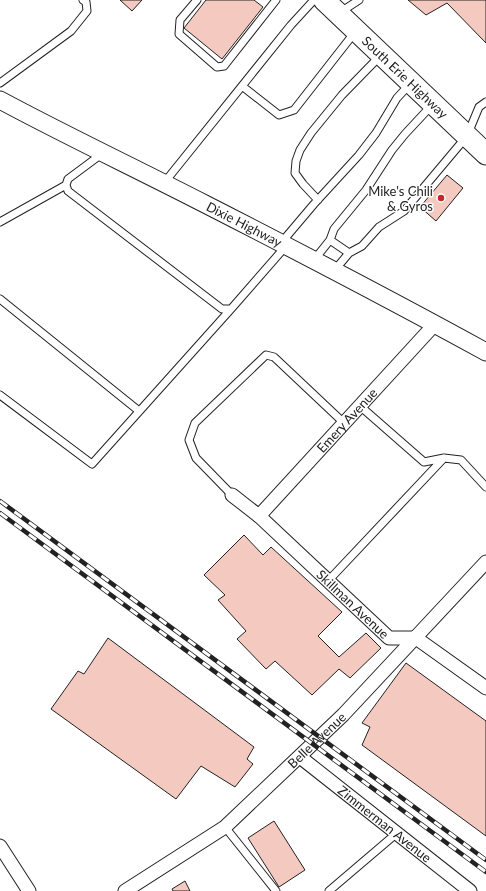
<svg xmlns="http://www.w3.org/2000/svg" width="486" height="891" viewBox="0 0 486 891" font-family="Lato,sans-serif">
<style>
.building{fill:#f3c9c0;stroke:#222}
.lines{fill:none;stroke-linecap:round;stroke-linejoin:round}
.service-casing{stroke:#222;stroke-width:9}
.minor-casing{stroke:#222;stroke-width:15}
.tertiary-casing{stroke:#222;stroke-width:19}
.primary-casing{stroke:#222;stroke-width:23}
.service{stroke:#fff;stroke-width:7}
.minor{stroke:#fff;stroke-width:13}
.tertiary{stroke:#fff;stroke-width:17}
.primary{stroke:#fff;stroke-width:21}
.rail-casing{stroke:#222;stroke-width:4.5}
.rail{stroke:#fff;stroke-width:3;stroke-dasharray:9;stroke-linecap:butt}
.poi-dot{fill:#c62828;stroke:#fff;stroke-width:1.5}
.labels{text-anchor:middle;stroke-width:3;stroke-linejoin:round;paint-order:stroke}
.street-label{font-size:13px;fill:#222;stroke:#fff}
.poi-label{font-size:13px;fill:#222;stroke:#fff;text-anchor:end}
</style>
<rect width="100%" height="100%" fill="#fff"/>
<!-- building -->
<path class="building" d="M 120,0 L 142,0 L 132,11 Z
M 206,0 L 254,0 L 263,7 L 222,59 L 184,28 Z
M 408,0 L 486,0 L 486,43 L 447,3 L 426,15 Z
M 447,175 L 463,188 L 436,221 L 420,207 Z
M 244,535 L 263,555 L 271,547 L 342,612 L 318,636 L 339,657 L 366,633 L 381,648 L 350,678 L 339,669 L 312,695 L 275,661 L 266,669 L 237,639 L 246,631 L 218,600 L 225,595 L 204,575 Z
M 108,638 L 254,747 L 247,759 L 253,764 L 235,787 L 201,766 L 176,799 L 51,709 L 78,671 L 84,674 Z
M 406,663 L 486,721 L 486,836 L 362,745 L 370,727 L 362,723 Z
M 274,821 L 305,870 L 279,887 L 248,838 Z
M 185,881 L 190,891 L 173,891 L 172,889 Z"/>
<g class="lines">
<defs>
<path id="service" d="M 197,0 L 180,20 L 179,34 L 217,67 L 224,66 L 276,0
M 339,13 L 359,0
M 0,83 L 71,31 L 87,11 L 86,2 L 83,0
M 242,86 L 279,115 L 294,110 L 355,32
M 432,105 L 405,134 L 392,150 L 366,190 L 334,229 L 330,240 L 349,253 L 362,246 L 379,227 L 390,220 L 404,211 L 467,136 L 479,107 L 486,102
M 103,153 L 68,179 L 66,185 L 68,191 L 222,309 L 231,309 L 286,246
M 164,183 L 291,25 L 314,0
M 318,200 L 303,184 L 295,173 L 296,161 L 300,150 L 311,133 L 342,95 L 381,55
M 0,222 L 66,185
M 281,243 L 314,204 L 359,155 L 376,133 L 397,98 L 410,84
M 314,260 L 330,240
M 334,271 L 349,253
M 0,299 L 139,411
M 0,395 L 92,464 L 231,309
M 360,406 L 424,462 L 444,458 L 461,460 L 486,487
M 232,495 L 196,458 L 189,440 L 195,423 L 266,355 L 274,357 L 344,423
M 328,581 L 444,458
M 225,827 L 276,891
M 329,891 L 397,833"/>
<g id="minor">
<path id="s1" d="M 232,495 L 259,516 L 389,638 L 416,638 L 486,688"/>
<path id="s2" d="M 259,516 L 435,324"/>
<path id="s3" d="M 300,757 L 470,891"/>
<path d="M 0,846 L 29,891"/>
<path id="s4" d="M 125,891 L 225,827 L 343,715 L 486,562"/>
</g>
<g id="tertiary">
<path id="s5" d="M 0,100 C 67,136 137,169 205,204 C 299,252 393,301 486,352"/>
</g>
<g id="primary">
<path id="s6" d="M 324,0 L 486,154"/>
</g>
</defs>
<!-- service casing -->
<use href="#service" class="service-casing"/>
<!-- minor casing -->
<use href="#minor" class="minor-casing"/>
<!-- tertiary casing -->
<use href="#tertiary" class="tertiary-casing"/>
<!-- primary casing -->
<use href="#primary" class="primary-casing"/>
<!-- service -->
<use href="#service" class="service"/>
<!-- minor -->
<use href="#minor" class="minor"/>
<!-- tertiary -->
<use href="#tertiary" class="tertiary"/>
<!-- primary -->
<use href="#primary" class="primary"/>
<defs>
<path id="rail" d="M 0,501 L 486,860
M 0,513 L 486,872"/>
</defs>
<!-- rail casing -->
<use href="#rail" class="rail-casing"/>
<!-- rail -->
<use href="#rail" class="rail"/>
</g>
<!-- markers -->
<circle class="poi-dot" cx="441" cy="198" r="4"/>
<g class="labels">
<!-- street labels -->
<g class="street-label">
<text dy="5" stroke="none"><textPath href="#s6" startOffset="112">South Erie Highway</textPath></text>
<text dy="5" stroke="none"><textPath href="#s5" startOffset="274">Dixie Highway</textPath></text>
<text dy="5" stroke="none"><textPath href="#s2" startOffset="130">Emery Avenue</textPath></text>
<text dy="5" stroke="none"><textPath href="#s1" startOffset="163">Skillman Avenue</textPath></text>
<text dy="5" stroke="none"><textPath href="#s4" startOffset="245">Belle Avenue</textPath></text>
<text dy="5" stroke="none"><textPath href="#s3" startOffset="108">Zimmerman Avenue</textPath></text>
</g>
<!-- poi labels -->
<g class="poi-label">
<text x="433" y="196">Mike's Chili<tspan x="433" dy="15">&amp; Gyros</tspan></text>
</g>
</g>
</svg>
